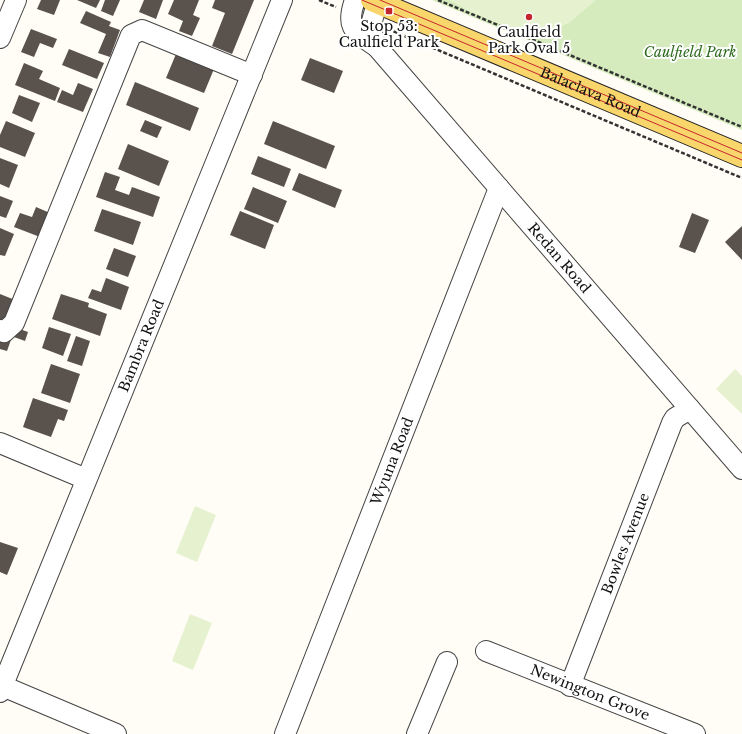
<svg xmlns="http://www.w3.org/2000/svg" width="742" height="734" viewBox="0 0 742 734" font-family="'Libre Baskerville',serif">
<style>
.green{fill:#d5ebbd}
.pitch{fill:#e6f2cf}
.building{fill:#5a524d}
.lines{fill:none;stroke-linecap:round;stroke-linejoin:round}
.minor-casing{stroke:#444;stroke-width:22}
.major-casing{stroke:#222;stroke-width:24}
.path{stroke:#333;stroke-width:2.5;stroke-dasharray:4 2;stroke-linecap:butt}
.minor{stroke:#fff;stroke-width:20}
.major{stroke:#f9d66b;stroke-width:22}
.tram{stroke:#c4262e;stroke-width:1}
.poi-dot{fill:#c4262e;stroke:#fff;stroke-width:1.5}
.labels{text-anchor:middle;stroke-width:4;stroke-linejoin:round;paint-order:stroke}
.poi-label{font-size:14px;fill:#111;stroke:#fff}
.park-label{font-size:14px;font-style:italic;fill:#2f6b1f;stroke:#fff}
.street-label{font-size:14px;fill:#111;stroke:#fff}
</style>
<rect width="100%" height="100%" fill="#fffdf5"/>
<!-- green -->
<path class="green" d="M 432,0 L 742,0 L 742,130 Z"/>
<!-- pitch -->
<path class="pitch" d="M 449,0 L 596,0 L 569,23 L 542,34 L 504,26 L 467,10 Z
M 735,369 L 742,376 L 742,414 L 716,389 Z
M 195,506 L 216,515 L 197,562 L 176,553 Z
M 190,614 L 212,623 L 193,670 L 172,661 Z"/>
<!-- building -->
<path class="building" d="M 41,0 L 60,0 L 54,15 L 37,9 Z
M 77,0 L 100,0 L 96,8 Z
M 105,0 L 120,0 L 113,16 L 101,11 Z
M 144,0 L 163,0 L 156,19 L 139,12 Z
M 174,0 L 199,0 L 193,15 L 200,18 L 192,36 L 179,31 L 183,21 L 168,14 Z
M 215,0 L 254,0 L 232,54 L 212,46 L 225,13 L 212,8 Z
M 86,11 L 111,22 L 109,26 L 120,30 L 110,57 L 98,53 L 106,34 L 80,23 Z
M 31,29 L 57,39 L 53,48 L 40,43 L 34,57 L 21,52 Z
M 69,49 L 104,63 L 97,79 L 62,65 Z
M 176,54 L 214,69 L 204,93 L 166,78 Z
M 310,58 L 343,71 L 334,93 L 301,80 Z
M 24,63 L 43,71 L 39,79 L 60,88 L 55,101 L 15,85 Z
M 135,82 L 199,108 L 190,131 L 126,105 Z
M 78,83 L 93,89 L 83,112 L 57,102 L 62,90 L 73,95 Z
M 19,95 L 40,103 L 32,122 L 12,113 Z
M 145,120 L 162,127 L 157,138 L 140,131 Z
M 6,121 L 35,133 L 25,157 L 0,147 L 0,135 Z
M 273,121 L 335,146 L 326,169 L 264,144 Z
M 128,144 L 169,161 L 159,186 L 118,169 Z
M 258,156 L 291,169 L 284,187 L 251,174 Z
M 0,158 L 18,165 L 9,188 L 0,184 Z
M 105,172 L 120,177 L 115,190 L 129,195 L 132,187 L 160,197 L 153,217 L 96,197 Z
M 299,173 L 342,190 L 335,208 L 292,190 Z
M 253,187 L 287,201 L 278,223 L 244,209 Z
M 0,196 L 13,201 L 6,218 L 0,216 Z
M 36,207 L 50,213 L 40,237 L 14,227 L 20,213 L 32,217 Z
M 102,209 L 141,222 L 133,245 L 94,231 Z
M 240,211 L 274,225 L 265,249 L 230,235 Z
M 692,213 L 709,220 L 695,253 L 679,247 Z
M 742,226 L 742,260 L 725,242 Z
M 0,228 L 14,234 L 5,256 L 0,255 Z
M 114,248 L 136,256 L 128,277 L 106,269 Z
M 106,278 L 129,287 L 121,310 L 88,298 L 92,289 L 101,292 Z
M 0,294 L 15,300 L 4,326 L 0,324 Z
M 61,294 L 89,303 L 88,307 L 107,314 L 100,336 L 52,319 Z
M 49,327 L 71,334 L 63,356 L 42,348 Z
M 17,328 L 28,332 L 25,341 L 14,337 Z
M 0,333 L 12,337 L 7,351 L 0,349 Z
M 76,336 L 90,341 L 82,366 L 67,361 Z
M 51,364 L 80,374 L 70,403 L 41,393 Z
M 33,398 L 68,410 L 64,421 L 58,419 L 51,437 L 23,427 Z
M 0,542 L 18,548 L 7,575 L 0,572 Z"/>
<g class="lines">
<defs>
<g id="minor">
<path id="s1" d="M 355,0 C 345,28 354,31 377,47 L 742,469"/>
<path d="M 0,38 L 16,0"/>
<path d="M 377,47 C 368,27 371,22 378,2"/>
<path d="M 0,330 L 4,332 L 14,323 L 131,35 L 142,30 L 252,75"/>
<path d="M 0,443 L 86,479"/>
<path id="s2" d="M 486,651 L 695,734"/>
<path d="M 0,685 L 116,734"/>
<path id="s3" d="M 570,686 L 672,423 L 675,418 L 690,409"/>
<path id="s4" d="M 0,692 L 282,0"/>
<path id="s5" d="M 285,734 L 499,188"/>
<path d="M 417,734 L 447,662"/>
</g>
<g id="major">
<path id="s6" d="M 372,0 L 742,156"/>
</g>
</defs>
<!-- minor casing -->
<use href="#minor" class="minor-casing"/>
<!-- major casing -->
<use href="#major" class="major-casing"/>
<!-- path -->
<path class="path" d="M 319,0 L 336,7
M 438,0 L 742,127
M 388,29 L 742,178"/>
<!-- minor -->
<use href="#minor" class="minor"/>
<!-- major -->
<use href="#major" class="major"/>
<!-- tram -->
<path class="tram" d="M 362,0 L 742,160
M 380,0 L 742,153"/>
</g>
<!-- markers -->
<g class="poi-dot">
<rect x="385" y="7" width="8" height="8" rx="2"/>
<circle cx="529" cy="17" r="4"/>
</g>
<g class="labels">
<!-- poi labels -->
<g class="poi-label">
<text x="389" y="31">Stop 53:<tspan x="389" dy="16">Caulfield Park</tspan></text>
<text x="529" y="37">Caulfield<tspan x="529" dy="16">Park Oval 5</tspan></text>
</g>
<!-- park labels -->
<g class="park-label">
<text x="690" y="57">Caulfield Park</text>
</g>
<!-- street labels -->
<g class="street-label">
<text dy="5" stroke="none"><textPath href="#s6" startOffset="237">Balaclava Road</textPath></text>
<text dy="5" stroke="none"><textPath href="#s1" startOffset="338">Redan Road</textPath></text>
<text dy="5" stroke="none"><textPath href="#s4" startOffset="374">Bambra Road</textPath></text>
<text dy="5" stroke="none"><textPath href="#s5" startOffset="293">Wyuna Road</textPath></text>
<text dy="5" stroke="none"><textPath href="#s3" startOffset="153">Bowles Avenue</textPath></text>
<text dy="5" stroke="none"><textPath href="#s2" startOffset="112">Newington Grove</textPath></text>
</g>
</g>
</svg>
